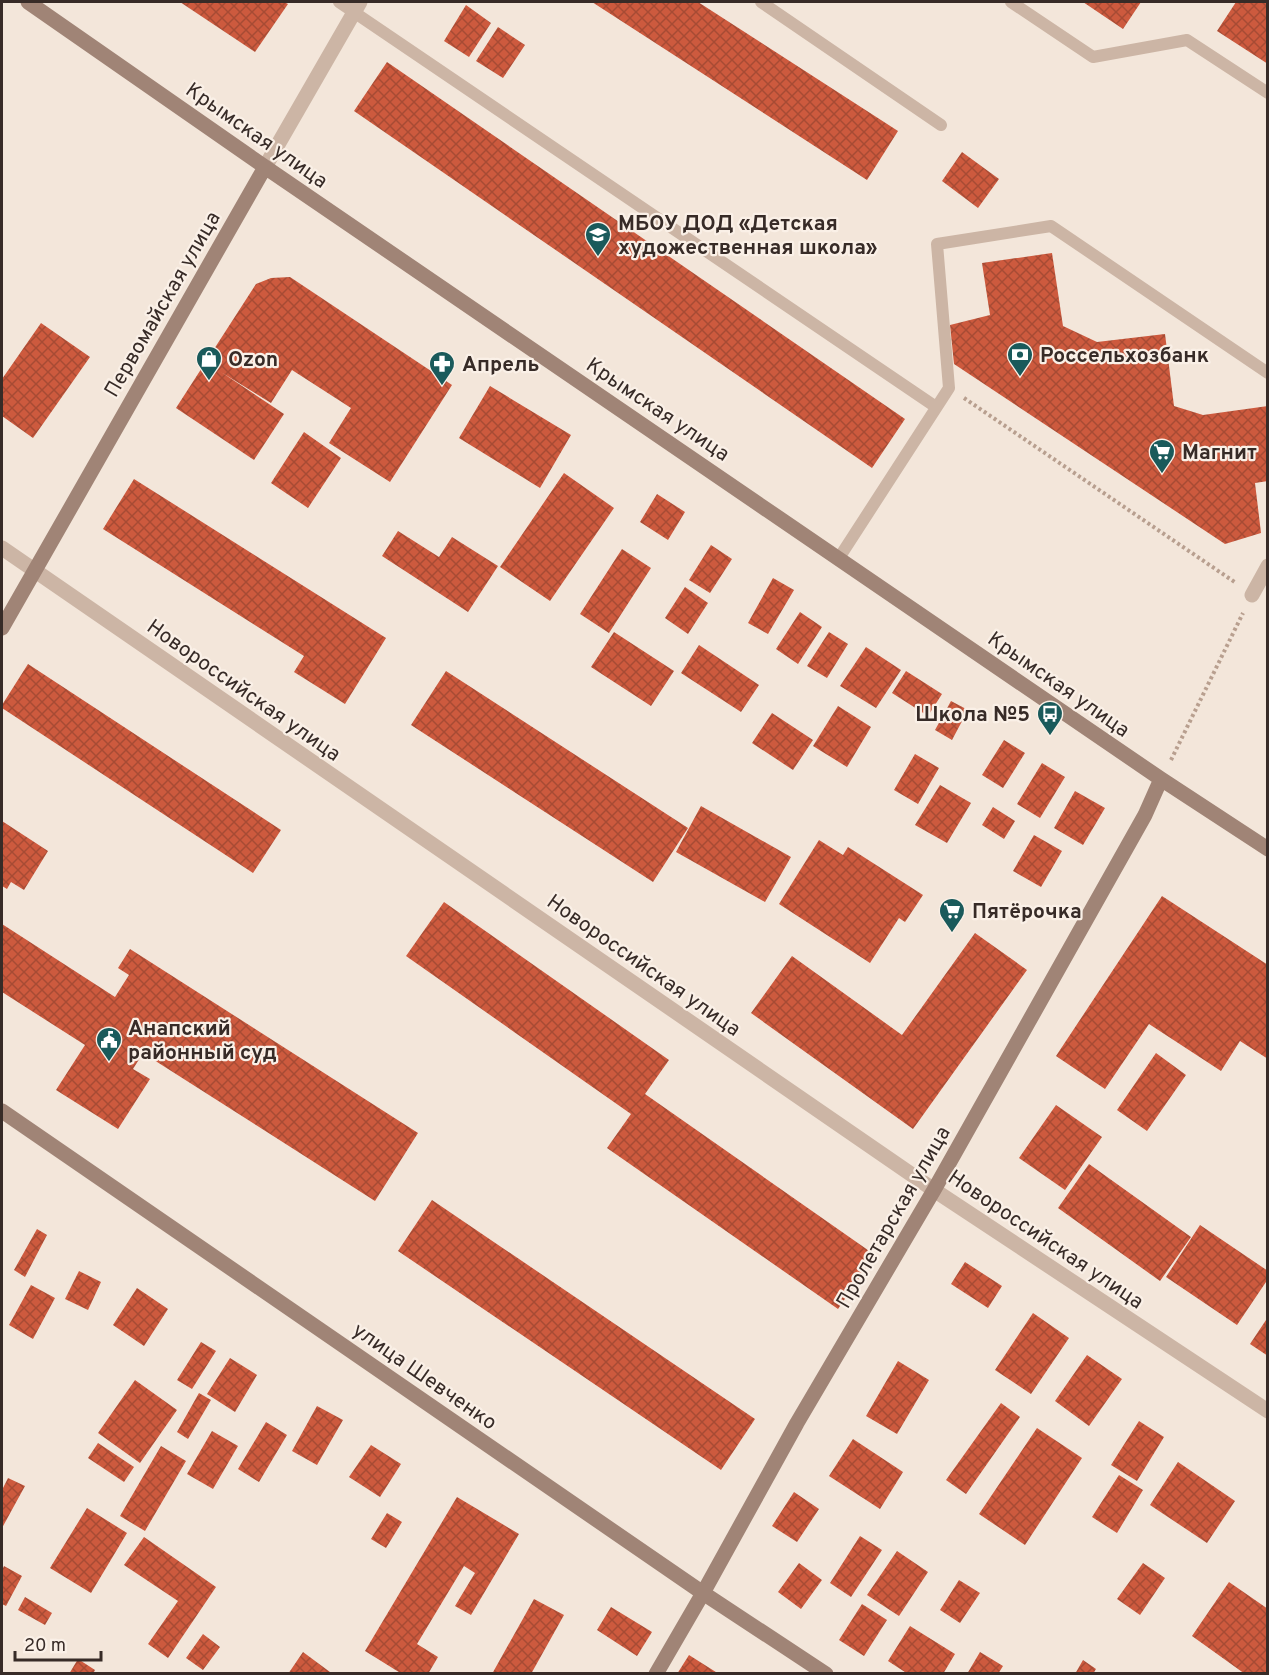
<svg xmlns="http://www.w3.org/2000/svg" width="1269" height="1675" viewBox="0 0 1269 1675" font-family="Overpass,sans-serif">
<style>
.building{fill:url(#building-cross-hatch)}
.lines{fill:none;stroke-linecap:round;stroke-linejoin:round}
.path{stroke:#b89f8f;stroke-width:4;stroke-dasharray:3 3;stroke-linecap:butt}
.lane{stroke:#ccb5a5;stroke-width:12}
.street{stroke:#ccb5a5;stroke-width:15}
.secondary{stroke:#a08476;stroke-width:15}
.labels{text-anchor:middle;stroke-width:4.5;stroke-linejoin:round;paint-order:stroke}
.street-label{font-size:21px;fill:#372b27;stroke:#faf0e7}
.poi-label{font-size:21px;font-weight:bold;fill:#372b27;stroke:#faf0e7;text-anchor:start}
</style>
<defs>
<pattern id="building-cross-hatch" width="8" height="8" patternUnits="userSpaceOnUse" patternTransform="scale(1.5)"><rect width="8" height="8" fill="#cd5a3e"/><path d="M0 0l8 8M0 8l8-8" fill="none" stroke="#a74b34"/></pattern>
</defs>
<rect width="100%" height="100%" fill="#f3e6da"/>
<!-- building -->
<path class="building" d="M 180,2 L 284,2 L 288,4 L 255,52 Z
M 592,2 L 698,2 L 898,131 L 867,180 Z
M 1083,2 L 1141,2 L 1123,29 Z
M 1236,2 L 1268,2 L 1268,64 L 1217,31 Z
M 466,5 L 491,23 L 469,57 L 444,41 Z
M 498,27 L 525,45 L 503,78 L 476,61 Z
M 387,62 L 905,419 L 872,468 L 354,111 Z
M 962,152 L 999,179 L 978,208 L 942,181 Z
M 1052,253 L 1063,326 L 1097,342 L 1165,334 L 1174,406 L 1203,415 L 1268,406 L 1268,481 L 1255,483 L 1261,533 L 1225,544 L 954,364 L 950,325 L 990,315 L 982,263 Z
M 290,277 L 452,385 L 390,482 L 329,443 L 351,408 L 292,370 L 271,403 L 221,372 L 284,414 L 254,460 L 176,408 L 256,284 L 271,278 Z
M 41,323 L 90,357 L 33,438 L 2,416 L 2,379 Z
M 490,386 L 571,435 L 540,488 L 459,438 Z
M 304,432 L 341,458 L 308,508 L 271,483 Z
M 564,473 L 614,508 L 550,601 L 500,567 Z
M 134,479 L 386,638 L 345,704 L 294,672 L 304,656 L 103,529 Z
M 657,494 L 685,512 L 668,540 L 640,522 Z
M 398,531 L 439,557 L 452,537 L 498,566 L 468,612 L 382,556 Z
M 711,545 L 732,559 L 710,593 L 689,580 Z
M 622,549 L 651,568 L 609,633 L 580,614 Z
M 773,578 L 794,590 L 768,634 L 748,623 Z
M 685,587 L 708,603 L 688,634 L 665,618 Z
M 800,612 L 822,627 L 798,664 L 776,649 Z
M 614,632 L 674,671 L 651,706 L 591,667 Z
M 829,632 L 848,644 L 827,678 L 807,666 Z
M 699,645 L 759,685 L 741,712 L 681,673 Z
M 866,647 L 901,670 L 876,708 L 840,686 Z
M 28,664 L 281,830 L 253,873 L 2,708 L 2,705 Z
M 446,671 L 688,828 L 653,882 L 411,725 Z
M 906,671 L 942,694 L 928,716 L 892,693 Z
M 951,701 L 968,710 L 952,740 L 935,730 Z
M 838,706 L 871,727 L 847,767 L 813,746 Z
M 772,713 L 813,740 L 793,770 L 752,743 Z
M 1004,740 L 1025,753 L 1003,788 L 982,775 Z
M 915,754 L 939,768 L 918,804 L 894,790 Z
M 1042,763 L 1065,777 L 1040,818 L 1017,804 Z
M 940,785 L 971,803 L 947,843 L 915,825 Z
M 1075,791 L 1105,808 L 1083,845 L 1054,828 Z
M 701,806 L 791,857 L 765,902 L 676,852 Z
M 993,807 L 1015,821 L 1004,839 L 982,825 Z
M 2,821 L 48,851 L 24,890 L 11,882 L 7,889 L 2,886 Z
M 1034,835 L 1062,851 L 1041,887 L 1013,871 Z
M 819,840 L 843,855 L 848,847 L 923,895 L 905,922 L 899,918 L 870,963 L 779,904 Z
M 1162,896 L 1268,965 L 1268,1059 L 1240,1041 L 1221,1071 L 1149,1024 L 1105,1089 L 1056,1056 Z
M 444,902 L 669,1060 L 645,1094 L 875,1255 L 838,1309 L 607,1148 L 631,1114 L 406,956 Z
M 2,924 L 115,997 L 129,975 L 118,968 L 130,949 L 418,1133 L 375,1201 L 143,1053 L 133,1069 L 150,1079 L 118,1129 L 56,1090 L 85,1045 L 2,992 Z
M 975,933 L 1027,970 L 913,1129 L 751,1013 L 792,956 L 902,1035 Z
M 1156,1053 L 1186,1075 L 1147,1131 L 1117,1110 Z
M 1056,1105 L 1102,1137 L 1065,1190 L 1019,1158 Z
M 1089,1164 L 1191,1237 L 1160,1281 L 1058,1208 Z
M 432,1200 L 755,1419 L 721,1470 L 398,1251 Z
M 1200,1225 L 1268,1271 L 1268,1279 L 1237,1325 L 1166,1277 Z
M 37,1229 L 47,1235 L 25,1277 L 14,1270 Z
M 965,1262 L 1002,1286 L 988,1308 L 951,1284 Z
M 79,1271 L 101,1282 L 88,1310 L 65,1299 Z
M 31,1285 L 55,1298 L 33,1339 L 9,1325 Z
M 137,1288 L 168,1309 L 144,1346 L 113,1325 Z
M 1033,1313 L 1069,1338 L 1031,1394 L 995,1370 Z
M 1268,1317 L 1268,1356 L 1250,1344 Z
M 201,1342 L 216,1351 L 192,1389 L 177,1380 Z
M 1087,1355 L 1122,1379 L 1089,1426 L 1055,1401 Z
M 230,1358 L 257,1375 L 235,1412 L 207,1394 Z
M 898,1361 L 929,1380 L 897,1434 L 866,1416 Z
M 135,1380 L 177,1410 L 140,1463 L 98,1433 Z
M 199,1393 L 211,1400 L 188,1439 L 177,1432 Z
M 1001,1403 L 1020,1417 L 966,1494 L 946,1480 Z
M 317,1406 L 343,1420 L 317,1465 L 292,1451 Z
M 1139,1421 L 1164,1437 L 1137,1481 L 1111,1465 Z
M 266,1422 L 287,1435 L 259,1482 L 238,1469 Z
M 1037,1428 L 1082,1458 L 1025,1545 L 979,1514 Z
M 212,1431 L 238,1446 L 213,1489 L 187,1474 Z
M 853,1439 L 903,1472 L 880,1509 L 829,1476 Z
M 98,1443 L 134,1467 L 124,1482 L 88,1458 Z
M 371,1445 L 401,1464 L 380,1497 L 349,1477 Z
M 161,1446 L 186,1461 L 145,1531 L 120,1516 Z
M 1178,1462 L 1235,1501 L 1207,1543 L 1150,1505 Z
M 1119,1475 L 1143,1490 L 1117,1533 L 1092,1517 Z
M 8,1478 L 25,1486 L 2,1528 L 2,1490 Z
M 794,1492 L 819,1509 L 797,1542 L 772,1526 Z
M 457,1497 L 519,1534 L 471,1615 L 455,1606 L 475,1573 L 464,1566 L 417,1644 L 438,1657 L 428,1674 L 402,1674 L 365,1651 Z
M 87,1508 L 127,1533 L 91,1593 L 50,1568 Z
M 387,1513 L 402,1522 L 386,1548 L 371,1539 Z
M 860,1536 L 882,1550 L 851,1597 L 830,1583 Z
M 144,1537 L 216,1587 L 168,1658 L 148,1644 L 178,1601 L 124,1565 Z
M 897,1551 L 928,1572 L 899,1616 L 867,1595 Z
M 799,1563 L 822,1580 L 801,1609 L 778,1592 Z
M 1143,1563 L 1165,1578 L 1140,1615 L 1117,1599 Z
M 4,1566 L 22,1576 L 6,1606 L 2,1604 L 2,1570 Z
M 959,1580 L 980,1593 L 960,1623 L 940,1610 Z
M 1229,1582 L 1268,1609 L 1268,1674 L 1245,1674 L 1192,1636 Z
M 25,1597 L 52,1613 L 45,1625 L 18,1610 Z
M 534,1599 L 564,1615 L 531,1674 L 492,1674 Z
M 862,1604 L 887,1620 L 864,1656 L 839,1640 Z
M 611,1607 L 652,1632 L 637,1656 L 597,1630 Z
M 910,1626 L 955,1654 L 943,1674 L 908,1674 L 888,1661 Z
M 203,1634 L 220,1647 L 203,1670 L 186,1658 Z
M 303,1652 L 330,1672 L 329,1674 L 288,1674 Z
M 980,1652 L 1003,1666 L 998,1674 L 967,1674 Z
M 689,1655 L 719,1674 L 677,1674 Z
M 78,1659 L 95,1670 L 93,1674 L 69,1674 Z
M 1083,1660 L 1096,1669 L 1093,1674 L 1075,1674 Z"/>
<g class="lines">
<!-- path -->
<path class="path" d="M 964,398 L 1236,583
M 1171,760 L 1243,613"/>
<!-- lane -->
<path class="lane" d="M 339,2 L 936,407
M 761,2 L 941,125
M 1011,2 L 1093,57 L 1187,40 L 1268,93
M 839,558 L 949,388 L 937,244 L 1051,226 L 1268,373"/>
<!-- street -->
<path class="street" d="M 265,167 L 360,2
M 2,548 L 934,1190 L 1268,1411
M 1252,595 L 1268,566"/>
<!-- secondary -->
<path class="secondary" d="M 28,2 L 265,167 L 1161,779 L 1268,849
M 2,628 L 265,167
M 2,1111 L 703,1593 L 826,1674
M 656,1674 L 703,1593 L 797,1423 L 934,1190 L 1145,815 L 1161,779"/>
</g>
<!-- icons -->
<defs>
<symbol id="school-pin" viewBox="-11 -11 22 30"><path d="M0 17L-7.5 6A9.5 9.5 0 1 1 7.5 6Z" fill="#1a5a5b" stroke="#faf0e7"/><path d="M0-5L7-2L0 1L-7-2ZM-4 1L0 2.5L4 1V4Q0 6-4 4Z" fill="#fff"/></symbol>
<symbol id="bank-pin" viewBox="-11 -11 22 30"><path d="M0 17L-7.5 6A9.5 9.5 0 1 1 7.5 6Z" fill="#1a5a5b" stroke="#faf0e7"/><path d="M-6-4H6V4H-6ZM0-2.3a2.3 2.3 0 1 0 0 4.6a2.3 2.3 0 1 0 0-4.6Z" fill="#fff"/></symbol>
<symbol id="shop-pin" viewBox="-11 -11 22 30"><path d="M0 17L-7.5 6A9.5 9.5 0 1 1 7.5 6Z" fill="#1a5a5b" stroke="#faf0e7"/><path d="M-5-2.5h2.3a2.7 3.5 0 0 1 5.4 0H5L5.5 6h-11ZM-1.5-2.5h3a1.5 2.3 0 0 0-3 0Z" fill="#fff"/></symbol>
<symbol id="pharmacy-pin" viewBox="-11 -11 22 30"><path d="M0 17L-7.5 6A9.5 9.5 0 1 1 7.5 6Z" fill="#1a5a5b" stroke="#faf0e7"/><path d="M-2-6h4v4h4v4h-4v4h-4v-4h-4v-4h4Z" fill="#fff"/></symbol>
<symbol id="supermarket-pin" viewBox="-11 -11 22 30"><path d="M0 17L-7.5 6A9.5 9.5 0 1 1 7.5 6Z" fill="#1a5a5b" stroke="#faf0e7"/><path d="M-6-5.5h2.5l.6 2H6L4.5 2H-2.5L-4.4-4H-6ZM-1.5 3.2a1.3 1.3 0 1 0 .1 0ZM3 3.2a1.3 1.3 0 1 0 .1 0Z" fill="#fff"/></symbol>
<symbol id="bus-pin" viewBox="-11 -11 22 30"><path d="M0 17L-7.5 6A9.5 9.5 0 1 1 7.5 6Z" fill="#1a5a5b" stroke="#faf0e7"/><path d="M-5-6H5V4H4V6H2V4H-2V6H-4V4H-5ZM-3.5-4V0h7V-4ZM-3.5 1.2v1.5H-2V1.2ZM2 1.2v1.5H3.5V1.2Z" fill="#fff"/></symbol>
<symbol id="civic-pin" viewBox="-11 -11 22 30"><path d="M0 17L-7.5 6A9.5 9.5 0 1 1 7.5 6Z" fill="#1a5a5b" stroke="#faf0e7"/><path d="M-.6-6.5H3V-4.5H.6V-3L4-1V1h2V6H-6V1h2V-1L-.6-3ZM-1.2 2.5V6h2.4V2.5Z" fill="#fff"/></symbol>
</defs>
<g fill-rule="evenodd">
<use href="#school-pin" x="583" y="220" width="30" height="40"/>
<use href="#bank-pin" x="1005" y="340" width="30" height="40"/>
<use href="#shop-pin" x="194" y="344" width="30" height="40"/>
<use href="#pharmacy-pin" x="427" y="349" width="30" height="40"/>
<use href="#supermarket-pin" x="1147" y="437" width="30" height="40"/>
<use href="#bus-pin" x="1035" y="699" width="30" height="40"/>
<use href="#supermarket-pin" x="937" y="896" width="30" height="40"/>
<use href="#civic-pin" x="94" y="1025" width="30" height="40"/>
</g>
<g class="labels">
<!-- street labels -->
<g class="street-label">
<text transform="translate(257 135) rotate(35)" y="7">Крымская улица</text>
<text transform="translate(162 304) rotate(-60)" y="7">Первомайская улица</text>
<text transform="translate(658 409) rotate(34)" y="7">Крымская улица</text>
<text transform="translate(1059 684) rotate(35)" y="7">Крымская улица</text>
<text transform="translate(244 690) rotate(35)" y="7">Новороссийская улица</text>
<text transform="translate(644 965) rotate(35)" y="7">Новороссийская улица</text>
<text transform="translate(893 1217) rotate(-60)" y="7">Пролетарская улица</text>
<text transform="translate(1046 1239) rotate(34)" y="7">Новороссийская улица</text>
<text transform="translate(425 1376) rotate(35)" y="7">улица Шевченко</text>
</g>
<!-- poi labels -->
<g class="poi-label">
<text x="618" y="230">МБОУ ДОД «Детская<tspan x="618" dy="24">художественная школа»</tspan></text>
<text x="1040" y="362">Россельхозбанк</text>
<text x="228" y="366">Ozon</text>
<text x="462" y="371">Апрель</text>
<text x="1182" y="459">Магнит</text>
<text x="1030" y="721" text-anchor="end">Школа №5</text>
<text x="972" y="918">Пятёрочка</text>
<text x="128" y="1035">Анапский<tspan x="128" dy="24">районный суд</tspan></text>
</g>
</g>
<!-- border -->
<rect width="1269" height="1675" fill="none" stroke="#372b27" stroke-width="6"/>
<!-- scale -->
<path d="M15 1651v9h86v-9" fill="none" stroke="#372b27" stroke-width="3"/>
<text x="24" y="1651" font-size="18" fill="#372b27" stroke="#faf0e7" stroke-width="4.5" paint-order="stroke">20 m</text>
</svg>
